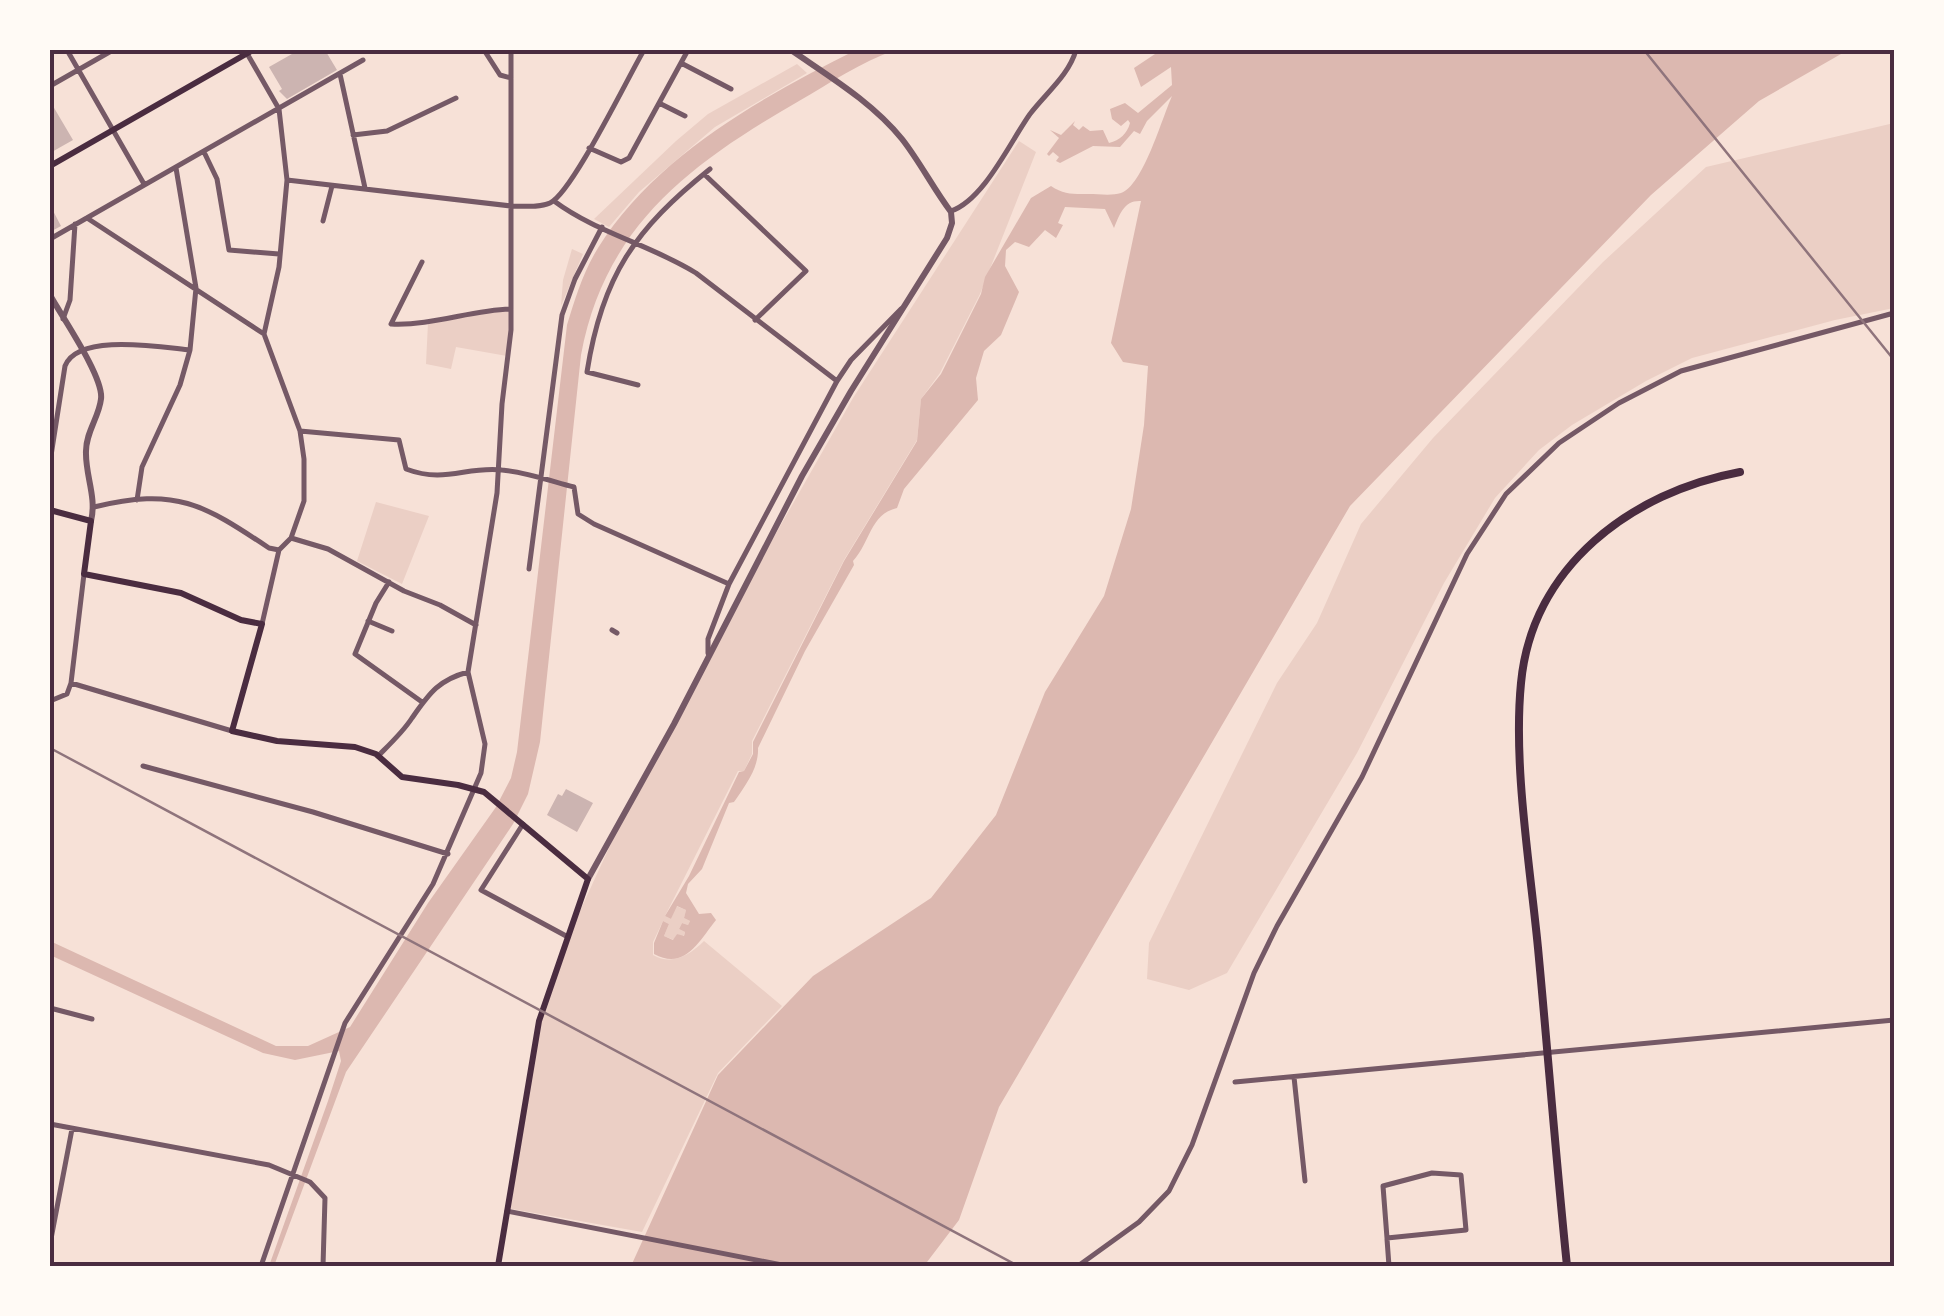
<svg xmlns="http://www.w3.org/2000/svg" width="1944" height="1316" viewBox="0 0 1944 1316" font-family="'Source Serif 4',serif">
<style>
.green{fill:#ebcfc5}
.water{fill:#dcb8b0}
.building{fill:#ccb4b1}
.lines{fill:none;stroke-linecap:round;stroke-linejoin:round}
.minor{stroke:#755966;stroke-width:5}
.tertiary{stroke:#755966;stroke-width:6}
.secondary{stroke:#4a2c40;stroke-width:6}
.primary{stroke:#4a2c40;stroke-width:8}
.rail{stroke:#8f747c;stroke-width:2.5}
.neatline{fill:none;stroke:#4a2c40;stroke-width:4}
</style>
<rect width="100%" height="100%" fill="#f7e1d7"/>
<!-- green -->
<path class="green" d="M 797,64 L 807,73 L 715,127 L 639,192 L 609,227 L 594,219 L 676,141 L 708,114 Z
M 1894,123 L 1894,308 L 1835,320 L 1692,358 L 1646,381 L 1572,425 L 1539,450 L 1495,498 L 1444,583 L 1357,753 L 1227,973 L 1189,990 L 1147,979 L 1149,943 L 1277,683 L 1317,623 L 1361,524 L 1433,438 L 1603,262 L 1706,167 Z
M 1019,141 L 1036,152 L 980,294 L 940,373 L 921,399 L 917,440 L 844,560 L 752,741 L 752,754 L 744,771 L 738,771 L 665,916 L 671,919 L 676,906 L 686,910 L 684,918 L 690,921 L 688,925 L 682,923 L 679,929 L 685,932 L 683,937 L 677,934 L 674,940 L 664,936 L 669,924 L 663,921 L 653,942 L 653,955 C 672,966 690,955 704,941 L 782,1006 L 718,1073 L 642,1232 L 507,1208 L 542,1011 L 568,937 L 638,785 L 663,744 L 708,653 L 853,398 Z
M 572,249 L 583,254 L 561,306 L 563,280 Z
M 511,309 L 507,356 L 456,347 L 451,369 L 426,364 L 428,323 Z
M 376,502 L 429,516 L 402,584 L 357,561 Z"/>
<!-- water -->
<path class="water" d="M 856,50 L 895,50 C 861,62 830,83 799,101 C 692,163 605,225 581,355 L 540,742 L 528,794 L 513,824 L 346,1072 L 274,1266 L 269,1266 L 328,1101 L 341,1061 L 339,1051 L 295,1060 L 263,1053 L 50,955 L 50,941 L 276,1046 L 308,1046 L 350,1027 L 428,903 L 496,807 L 511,778 L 517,752 L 567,325 C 575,299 583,272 598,248 C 655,156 762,97 856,50 Z
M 1161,50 L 1848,50 L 1759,101 L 1651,195 L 1350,506 L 999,1107 L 959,1220 L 924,1266 L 631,1266 L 718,1075 L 813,976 L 931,898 L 996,815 L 1045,692 L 1104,596 L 1131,509 L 1144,425 L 1148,366 L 1123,362 L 1111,343 L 1141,201 C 1124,200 1120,214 1114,228 L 1105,209 L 1065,207 L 1058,223 L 1063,225 L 1056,238 L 1045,230 L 1029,247 L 1015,242 L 1006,250 L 1005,266 L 1019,292 L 1001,335 L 984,351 L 976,378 L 978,400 L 904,489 L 897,508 C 870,514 870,543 853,561 L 854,565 L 805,651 L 758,748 C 759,768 745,786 734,802 L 729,803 L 702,869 L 688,884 L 686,893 L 699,914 L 711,913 L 716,920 C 699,941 685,971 654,954 L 654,943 L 663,921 L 669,924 L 664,936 L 673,940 L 677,934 L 684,936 L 685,932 L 679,929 L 682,923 L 688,925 L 690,921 L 684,918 L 686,910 L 677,906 L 671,919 L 665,916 L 689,876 L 739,772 L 744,771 L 753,754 L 753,742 L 844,561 L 917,441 L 921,399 L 941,374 L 981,294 L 985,277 L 1031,198 L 1051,186 C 1064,195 1074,194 1089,194 C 1098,194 1112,196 1121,193 C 1143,186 1162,118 1172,96 L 1147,121 L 1140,134 L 1134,131 L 1120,147 L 1093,146 L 1060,163 L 1056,161 L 1059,157 L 1053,152 L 1049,156 L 1047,154 L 1059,138 L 1050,130 L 1061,135 L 1075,121 L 1073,125 L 1079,130 L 1083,126 L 1090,131 L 1103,130 L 1109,143 C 1120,140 1127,134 1130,123 L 1128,120 L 1121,126 L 1112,119 L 1110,109 L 1125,103 L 1138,113 L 1172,85 L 1171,67 L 1141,87 L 1134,68 Z"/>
<!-- building -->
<path class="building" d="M 299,50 L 325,50 L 337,70 L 287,99 L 279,91 L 282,89 L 269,67 Z
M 50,101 L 73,140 L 50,153 Z
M 50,205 L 61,226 L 50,232 Z
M 566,789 L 593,803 L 577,832 L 547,815 L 558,794 L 562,796 Z"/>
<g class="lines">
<!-- minor -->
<path class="minor" d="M 67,50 L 144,184
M 245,50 L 279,109 L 287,180 L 279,267 L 264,334 L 300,431 L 304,459 L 304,501 L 291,538 L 279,550 L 262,624
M 484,50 L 500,75 L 511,78
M 681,63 L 731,89
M 340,74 L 365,188
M 50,86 L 113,50
M 659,103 L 685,116
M 353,135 L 387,131 L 456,98
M 589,148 L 621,162 L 629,158 L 688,50
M 204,152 L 217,179 L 229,250 L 279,254
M 704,174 L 806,271 L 755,320
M 287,180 L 511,206 C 523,206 539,208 550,203 C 572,193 628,77 644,50
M 554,201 C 597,233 651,245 696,273 L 837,381
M 951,211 C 984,200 1010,142 1030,114 C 1046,93 1069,75 1076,50
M 87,218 L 264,334
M 323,221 L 332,186
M 50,239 L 363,60
M 422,262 L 391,324 C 432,326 471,310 511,309
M 63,319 L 70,300 L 75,224
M 638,385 L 587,372 C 602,276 635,229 710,169
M 300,431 L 399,440 L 406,469 C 446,484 465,466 502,470 C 526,472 551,481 574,487 L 578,514 L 594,524 L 729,584 L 708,639 L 708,653
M 50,462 L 65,366 C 78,333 159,347 190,350
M 137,500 L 142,467 L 180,385 L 190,350 L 196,288 L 176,168
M 94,507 C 176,487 203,504 269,548 L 279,550
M 291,538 L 328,549 L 404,591 L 440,605 L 476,625
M 529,569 L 562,315 L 575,279 L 602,227
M 389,582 L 376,603 L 355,654 L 422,702
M 729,584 L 837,381 L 851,360 L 901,309
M 368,621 L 392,631
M 612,630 L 617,633
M 71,683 L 232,731
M 50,701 L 67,694 L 71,683 L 84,574
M 378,756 C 390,744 403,732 412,718 C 429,694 438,680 468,672
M 143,766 L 313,812 L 448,854
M 523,824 L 481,890 L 568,937
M 50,1008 L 92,1019
M 1294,1077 L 1305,1181
M 1235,1082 L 1894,1020
M 50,1124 L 269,1165 L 310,1182 L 325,1198 L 323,1266
M 1432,1173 L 1461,1175 L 1466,1230 L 1387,1238 L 1383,1186 Z
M 507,1211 L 787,1266
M 1387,1239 L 1389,1266
M 50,1244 L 72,1129
M 261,1266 L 345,1023 L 433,884 L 481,773 L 485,744 L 468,672 L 497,493 L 502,404 L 511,330 L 511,50
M 1078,1266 L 1139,1222 L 1169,1191 L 1192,1145 L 1254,973 L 1277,926 L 1362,777 L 1467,554 L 1506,494 L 1559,443 L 1619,403 L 1681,371 L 1894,313"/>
<!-- tertiary -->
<path class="tertiary" d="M 50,295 C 62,317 104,377 101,399 C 99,417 86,432 86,451 C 85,475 97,497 91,521
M 588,879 L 674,724 L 802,476 L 851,391 L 947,238 L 952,223 L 951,212 C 933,188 920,162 902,139 C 872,102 830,77 791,50"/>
<!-- secondary -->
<path class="secondary" d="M 50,166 L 253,50
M 50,510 L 91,521 L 84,574 L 181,593 L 241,620 L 262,624 L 232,731 L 277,741 L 355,747 L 376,754 L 402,777 L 458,785 L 484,792 L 588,879 L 539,1021 L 498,1266"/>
<!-- primary -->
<path class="primary" d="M 1567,1266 C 1556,1160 1548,1054 1538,948 C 1530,865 1513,765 1521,683 C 1532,566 1632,492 1740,472"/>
<!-- rail -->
<path class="rail" d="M 1644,50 L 1894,360
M 50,748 L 1018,1266"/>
</g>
<!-- border -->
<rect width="1944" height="1316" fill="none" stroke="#fffaf5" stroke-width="105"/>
<rect x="52" y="52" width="1840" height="1212" class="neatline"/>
</svg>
